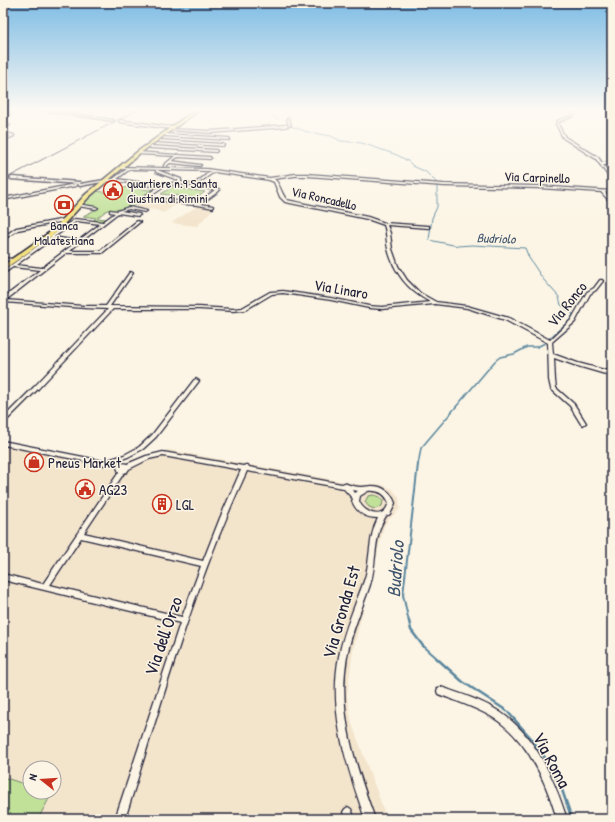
<svg xmlns="http://www.w3.org/2000/svg" width="615" height="822" font-family="'Patrick Hand',sans-serif">
<style>
.built{fill:#f3e4cc;fill-rule:evenodd}
.green{fill:#c1e199;stroke:#72826a}
.lines{fill:none;stroke-linecap:round;stroke-linejoin:round}
.stream-far3{stroke:#5a869e;stroke-width:1}
.stream-far2{stroke:#5a869e;stroke-width:1.5}
.stream-far1{stroke:#5a869e;stroke-width:2}
.stream{stroke:#5a869e;stroke-width:2.5}
.tertiary-tunnel{stroke:#d0cbc3;stroke-width:4;stroke-dasharray:4 2;stroke-linecap:butt}
.minor-casing{stroke:#22223b;stroke-width:2.5}
.tertiary-casing{stroke:#22223b;stroke-width:3}
.primary-casing{stroke:#22223b;stroke-width:3}
.minor{fill:#fcf5e5;fill-rule:evenodd}
.tertiary{fill:#fcf5e5;fill-rule:evenodd}
.primary{fill:#f5e381;fill-rule:evenodd}
.rail{stroke:#22223b;stroke-width:1}
.labels{text-anchor:middle;dominant-baseline:central;stroke-width:3;stroke-linejoin:round;paint-order:stroke}
.far-street-label{font-size:13px;fill:#22223b;stroke:#fcf5e5}
.far-poi-label{font-size:13px;fill:#22223b;stroke:#fcf5e5;text-anchor:start}
.far-water-label{font-size:13px;font-style:italic;fill:#3e546d;stroke:#fcf5e5}
.street-label{font-size:15px;fill:#22223b;stroke:#fcf5e5}
.poi-label{font-size:15px;fill:#22223b;stroke:#fcf5e5;text-anchor:start}
.near-street-label{font-size:18px;fill:#22223b;stroke:#fcf5e5}
.near-water-label{font-size:19px;font-style:italic;fill:#3e546d;stroke:#fcf5e5}
</style>
<rect width="100%" height="100%" fill="#fcf5e5"/>
<filter id="ink" filterUnits="userSpaceOnUse"><feTurbulence type="fractalNoise" baseFrequency=".025" numOctaves="2"/><feDisplacementMap in="SourceGraphic" scale="8" xChannelSelector="R" yChannelSelector="G"/><feConvolveMatrix kernelMatrix="1 2 1 2 8 2 1 2 1" color-interpolation-filters="sRGB"/></filter>
<g filter="url(#ink)">
<!-- built -->
<path class="built" d="M150,198L170,202L168,203L176,205L163,213L156,210L134,208Z
M199,205L214,208L197,226L171,223Z
M3,441L122,463L158,452L169,450L362,485L379,484L392,489L399,497L400,509L389,519L384,526L353,650L347,695L352,724L387,819H3ZM30,768H54V792H30Z"/>
<!-- green -->
<path class="green" d="M157,186L158,187L142,197L149,198C135,206 123,212 107,210L97,218L106,219L102,222L93,221L96,218L83,216L99,208L81,205L96,191L111,193L127,187L150,190Z
M172,187L205,192L196,198L161,194Z
M374,495L380,497L383,501L382,506L375,509L369,507L365,502L368,496Z
M3,777L30,786V792L52,793L38,819H3Z"/>
<g class="lines">
<!-- stream-far3 -->
<path class="stream-far3" d="M270,110L273,116L278,119
M290,126L308,132L331,136L341,141L362,143L397,155L408,161L413,166L426,172L437,183
M437,185V207L432,218L429,240L458,246L472,245L525,248L529,258L543,279L559,297L561,305L573,314L571,319L548,339"/>
<!-- stream-far2 -->
<path class="stream-far2" d="M418,465L421,448L495,361L500,357L514,354L527,347H537L545,343"/>
<!-- stream-far1 -->
<path class="stream-far1" d="M409,622L403,595L418,464"/>
<!-- stream -->
<path class="stream" d="M409,621L411,630L423,646L463,682L507,711L531,738L546,759L561,787L572,819"/>
<!-- tertiary-tunnel -->
<path class="tertiary-tunnel" d="M3,177L12,178"/>
<defs>
<path id="minor" d="M17,110H21L3,116V114Z
M40,110H47L114,120L113,121Z
M576,110H578L573,116L559,122L558,124L565,137L598,157L602,163H612V165H603L612,177V180H611L596,159L563,138L556,124L557,121L571,116Z
M288,118L289,119L291,125L285,127L211,133L169,130L170,129L211,131L285,125H289L287,119Z
M120,120L172,127L173,128L172,129L119,122Z
M3,123L10,125L9,126L3,125Z
M3,132L14,135V136L3,141V139L11,136L3,134Z
M166,134L229,138L230,139L229,140L165,136Z
M159,140L223,144L224,145L223,146L158,142Z
M151,146L216,150L217,151L216,152L150,148Z
M138,152L177,155L178,154L179,155L210,157L211,158L210,159L178,157L172,161L201,165L200,166L170,163L165,167H164V165L175,156L137,154Z
M3,158L7,160L3,163L4,160Z
M120,167L207,169L270,178L295,174H307L444,184L538,186L612,191V193L605,192L612,201V204L601,192L538,188L444,186L307,176H295L274,179C280,183 281,194 287,200L368,217L385,223L429,226V228H428L387,225L390,233L392,249L398,266L407,280L420,293L436,302L467,306L509,318L550,340L571,320L587,292L594,288L600,280H602L603,281L596,290L590,294L575,322L552,342L553,354L578,363L612,372V376L574,365L554,358L555,380L556,388L574,404L586,423L583,425L581,424L570,406L551,389L549,380L548,343L505,320L467,308L435,304L382,309L369,308L331,300L283,293L272,294L245,310L233,311L199,309H113L38,389L5,422L3,423V418L34,387L108,309L84,308L3,302V298L40,270L13,267L3,274V271L75,219L103,222L115,213L110,212V210L117,211L129,207L147,211L145,212L129,209L121,211L139,214L140,215L138,216L118,213L69,251H100L137,221L140,222L102,253H66L6,300L84,306H106L130,272H131L133,273L110,306L199,307L233,309L242,308L270,292L283,291L331,298L369,306L382,307L430,302C409,291 394,273 388,249C386,241 387,233 384,225L367,219L285,202L280,197L274,182L269,180L214,172L196,185L219,189V191L201,204L213,206V208L198,205L182,204L180,203L182,202L197,203L215,190L179,184L164,186L148,197L177,201H178V203L145,198H144V196L159,187L114,181L104,182V180L113,179L127,169H120ZM130,169L207,171H211L193,185L181,182V179L157,170H156V172L178,180V182L160,185L117,179ZM77,221L100,224L78,241L54,237ZM52,239L75,243L42,268L16,265Z
M75,184L77,185L76,186L3,200V198Z
M77,204L96,207L98,208L96,209L78,206H77Z
M65,219H66V221L18,230L3,240V237L16,228Z
M3,258L14,259L16,260L14,261L3,260Z
M196,379L199,381L156,437L143,449L128,457L104,465L3,445V441L104,461L124,455L139,447L152,435L194,380Z
M163,452L243,466L246,465H248L249,467L342,484L344,483C349,485 356,487 362,487C365,487 368,486 372,486C383,486 391,492 395,503C394,506 392,511 390,514C389,515 388,515 387,515C384,518 382,524 380,528C374,547 376,566 370,585C362,609 351,632 347,657C337,713 356,767 375,819H365C347,766 328,712 339,656C344,629 356,604 365,578C371,558 368,537 378,518C365,518 357,513 352,501L353,499L343,488L247,471C195,582 162,702 125,819H115L180,623L3,580V574L43,584L119,472L117,468L119,465L123,463L127,464L146,456ZM163,456L241,470L220,518L203,561L84,533L124,473L127,472L129,469L149,459ZM353,490L358,491L355,493ZM368,491C378,490 385,493 389,503C388,505 387,507 386,509C378,520 362,510 359,501L360,496ZM81,538L201,566L182,617L50,585Z
M441,687C461,694 482,700 500,712C536,736 554,779 567,819H557C546,781 527,738 492,717C475,707 456,701 438,694L437,691L438,688Z
M348,807L351,809L355,819H345L343,812L345,809Z"/>
<path id="tertiary" d="M12,177L79,182H80V184L105,180L107,181L80,186L78,185L79,184L11,179L10,178Z"/>
<path id="primary" d="M195,110H199L139,154L89,197L57,232L3,270V265L53,230L85,195L137,152Z"/>
</defs>
<!-- minor casing -->
<use href="#minor" class="minor-casing"/>
<!-- tertiary casing -->
<use href="#tertiary" class="tertiary-casing"/>
<!-- primary casing -->
<use href="#primary" class="primary-casing"/>
<!-- minor -->
<use href="#minor" class="minor"/>
<!-- tertiary -->
<use href="#tertiary" class="tertiary"/>
<!-- primary -->
<use href="#primary" class="primary"/>
<!-- rail -->
<path class="rail" d="M3,180L137,110"/>
</g>
</g>
<!-- sky -->
<linearGradient id="sky" x2="0" y2="1"><stop stop-color="#7ebce5"/><stop offset="0.49" stop-color="#fefaf3"/><stop offset="1" stop-color="#fefaf3" stop-opacity="0"/></linearGradient>
<rect width="615" height="225" fill="url(#sky)"/>
<!-- icons -->
<defs>
<symbol id="civic-ring" viewBox="-11 -11 22 22"><circle r="9.5" fill="#fcf5e5" stroke="#c8321e" stroke-width="1.5"/><path d="M-.6-6.5H3V-4.5H.6V-3L4-1V1h2V6H-6V1h2V-1L-.6-3ZM-1.2 2.5V6h2.4V2.5Z" fill="#c8321e"/></symbol>
<symbol id="bank-ring" viewBox="-11 -11 22 22"><circle r="9.5" fill="#fcf5e5" stroke="#c8321e" stroke-width="1.5"/><path d="M-6-4H6V4H-6ZM0-2.3a2.3 2.3 0 1 0 0 4.6a2.3 2.3 0 1 0 0-4.6Z" fill="#c8321e"/></symbol>
<symbol id="shop-ring" viewBox="-11 -11 22 22"><circle r="9.5" fill="#fcf5e5" stroke="#c8321e" stroke-width="1.5"/><path d="M-5-2.5h2.3a2.7 3.5 0 0 1 5.4 0H5L5.5 6h-11ZM-1.5-2.5h3a1.5 2.3 0 0 0-3 0Z" fill="#c8321e"/></symbol>
<symbol id="building-ring" viewBox="-11 -11 22 22"><circle r="9.5" fill="#fcf5e5" stroke="#c8321e" stroke-width="1.5"/><path d="M-4-6H4V6H1V3H-1V6H-4ZM-2.5-4.3h1.7v1.8h-1.7ZM.8-4.3h1.7v1.8H.8ZM-2.5-1h1.7V.8h-1.7ZM.8-1h1.7V.8H.8Z" fill="#c8321e"/></symbol>
</defs>
<g fill-rule="evenodd">
<use href="#civic-ring" x="102" y="179" width="22" height="22"/>
<use href="#bank-ring" x="53" y="194" width="22" height="22"/>
<use href="#shop-ring" x="23" y="451" width="22" height="22"/>
<use href="#civic-ring" x="74" y="478" width="22" height="22"/>
<use href="#building-ring" x="151" y="493" width="22" height="22"/>
</g>
<g class="labels">
<!-- far-street labels -->
<g class="far-street-label">
<text transform="translate(537 177) rotate(2)">Via Carpinello</text>
<text transform="translate(324 198) rotate(13)">Via Roncadello</text>
</g>
<!-- far-poi labels -->
<g class="far-poi-label">
<text x="127" y="183">quartiere n.9 Santa<tspan x="127" dy="15">Giustina di Rimini</tspan></text>
<text x="64" y="225" text-anchor="middle">Banca<tspan x="64" dy="15">Malatestiana</tspan></text>
</g>
<!-- far-water labels -->
<g class="far-water-label">
<text transform="translate(496 238) rotate(2)">Budriolo</text>
</g>
<!-- street labels -->
<g class="street-label">
<text transform="translate(341 289) rotate(10)">Via Linaro</text>
<text transform="translate(567 304) rotate(-51)">Via Ronco</text>
</g>
<!-- poi labels -->
<g class="poi-label">
<text x="48" y="462">Pneus Market</text>
<text x="99" y="489">AG23</text>
<text x="176" y="504">LGL</text>
</g>
<!-- near-street labels -->
<g class="near-street-label">
<text transform="translate(341 612) rotate(-74)">Via Gronda Est</text>
<text transform="translate(163 636) rotate(-71)">Via dell'Orzo</text>
<text transform="translate(552 760) rotate(62)">Via Roma</text>
</g>
<!-- near-water labels -->
<g class="near-water-label">
<text transform="translate(395 569) rotate(-86)">Budriolo</text>
</g>
</g>
<!-- margin -->
<rect width="615" height="822" fill="none" stroke="#fcf5e5" stroke-width="16"/>
<rect x="8" y="8" width="599" height="806" fill="none" stroke="#22223b" stroke-width="1.5" filter="url(#ink)"/>
<!-- north arrow -->
<g transform="translate(42 780) rotate(287)"><circle r="19" fill="#fcf5e5" stroke="#a5a1a1"/>
<path d="M0-3L7 15L0 10L-7 15Z" fill="#c8321e"/>
<text y="-6" font-size="11" font-weight="bold" text-anchor="middle" fill="#22223b">N</text>
</g>
</svg>
